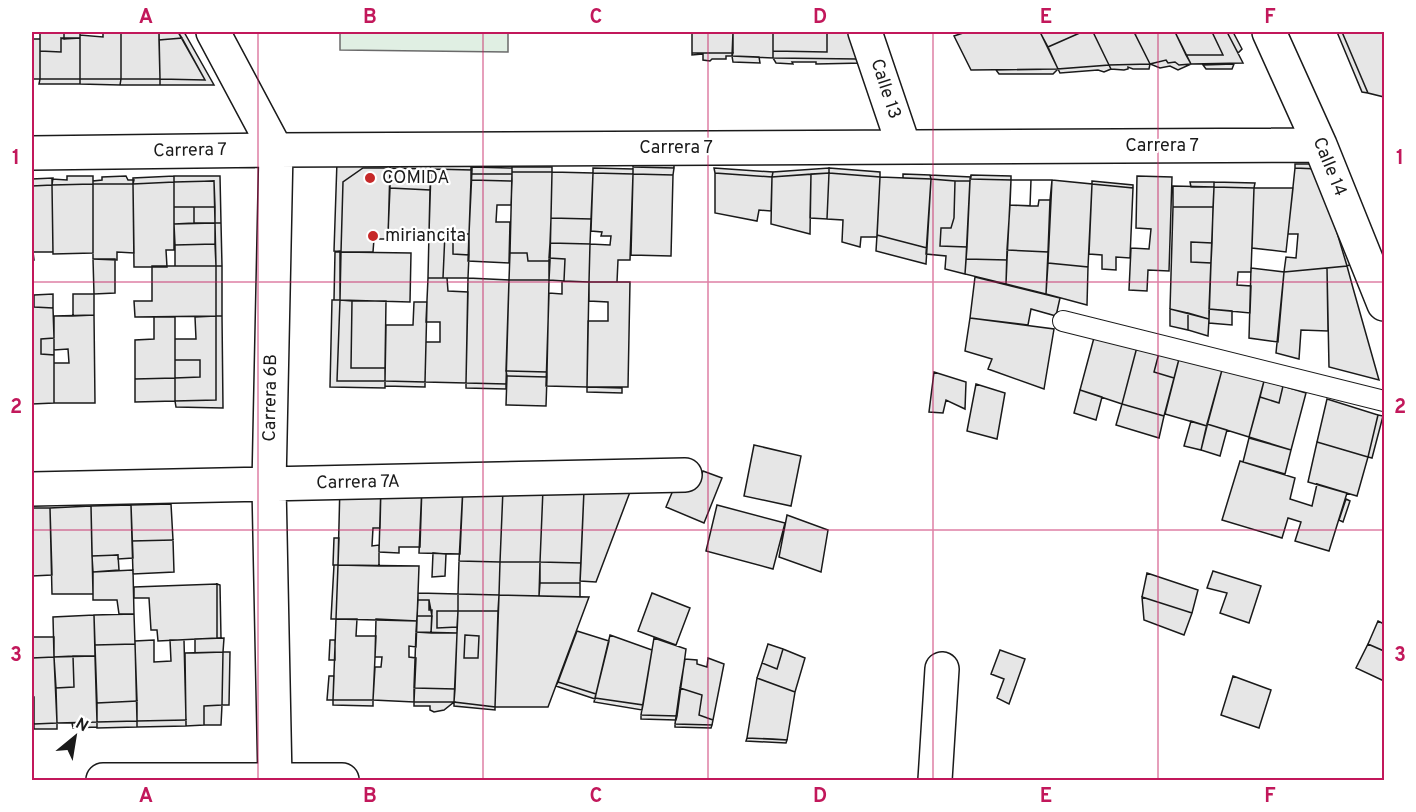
<svg xmlns="http://www.w3.org/2000/svg" width="1416" height="812" font-family="Overpass,sans-serif">
<style>
.green{fill:#e0efe3;stroke:#6a6a6a;stroke-width:1.5}
.building{fill:#e6e6e6;stroke:#1a1a1a;stroke-width:1.5;fill-rule:evenodd}
.lines{fill:none;stroke-linecap:round;stroke-linejoin:round}
.lane-casing{stroke:#1a1a1a;stroke-width:22}
.street-casing{stroke:#1a1a1a;stroke-width:36}
.lane{stroke:#fff;stroke-width:20}
.street{stroke:#fff;stroke-width:33}
.grid{fill:none;stroke:#c2185b;stroke-width:1.5;stroke-opacity:0.55}
.poi-dot{fill:#c62828;stroke:#fff;stroke-width:2}
.labels{text-anchor:middle;dominant-baseline:central;stroke-width:4.5;stroke-linejoin:round;paint-order:stroke}
.street-label{font-size:18px;fill:#1a1a1a;stroke:#fff}
.poi-label{font-size:18px;fill:#1a1a1a;stroke:#fff;text-anchor:start}
.neatline{fill:none;stroke:#c2185b;stroke-width:2}
.grid-label{font-size:20px;text-anchor:middle;font-weight:bold;fill:#c2185b}
</style>
<rect width="100%" height="100%" fill="#fff"/>
<!-- green -->
<path class="green" d="M340,32H508V52L340,50Z"/>
<!-- building -->
<path class="building" d="M40,32H64V39L61,38V52L40,51Z
M64,32H80V38L64,39Z
M103,32H121V79H80V35L103,37Z
M121,32H159L160,79H121Z
M159,32H178L182,38L159,40Z
M178,32H184L214,85H160V79L205,80Z
M692,32H733V53H692Z
M733,32H773V58L732,56Z
M773,32H827V52L773,51Z
M827,32H857L858,59L773,58V51L827,52Z
M966,32H1040L1058,69L971,70L954,36Z
M1040,32H1082L1048,47Z
M1082,32H1093L1109,65L1058,69L1048,47Z
M1093,32H1134L1150,64L1109,65Z
M1139,32H1175L1191,64L1179,65L1175,62L1168,63L1166,60L1150,64L1135,34Z
M1175,32H1212L1223,55H1186Z
M1212,32H1227L1243,63L1191,64L1186,55H1223Z
M1227,32H1233L1242,49L1238,53Z
M1337,32H1342L1368,93L1362,92Z
M1342,32H1384V97L1368,93Z
M61,38H80V79H40V51L61,52Z
M182,38L205,80L160,79L159,40Z
M32,39H40V79H32Z
M692,53H733L732,56H726V59H712L710,61L703,60V54L692,55Z
M732,56L759,57L760,63L733,62Z
M773,58L858,59L863,63L816,64V62H792L793,64L776,63Z
M1166,60L1168,63L1175,62L1179,65L1191,64L1178,70L1170,66L1160,68L1150,64Z
M1150,64L1149,69H1133L1128,67V69L1124,70L1111,69L1109,65Z
M1234,64L1232,69H1206L1203,65Z
M1109,65L1111,69L1104,72L1098,70L1060,73L1058,69Z
M1058,69L1053,74H999L996,70Z
M40,79H80V84H39Z
M80,79H121L120,85L80,84Z
M121,79H160V85H120Z
M337,161H390V168H363L343,182L341,252L334,251Z
M633,164L674,165V168L633,167Z
M1295,164H1322L1352,264L1347,266L1318,169L1295,168Z
M390,165L430,166L431,169L390,168Z
M430,166H472V170L431,169Z
M471,167L512,168V174H471Z
M512,167H552V172H512Z
M633,167L674,168L673,175L633,174Z
M363,168H390L388,239H374L373,252H341L343,182Z
M390,168L431,169L430,190L390,188Z
M593,168L633,169V174L593,173Z
M714,168L773,172L772,177L715,173Z
M829,168L880,172V177L829,173Z
M829,168V173L772,177L773,172Z
M1295,168L1318,169L1347,266L1284,272L1286,257L1296,258L1298,234H1288Z
M431,169L472,170L469,234H453V254L469,255L468,278H443L445,233H429Z
M512,172H552L550,261H528L527,253H510Z
M552,172L593,173L591,219L551,218Z
M593,173L633,174L630,260H618L617,282H589L590,244L610,245L611,236H601L602,232L591,231Z
M715,173L772,177L771,211L759,210L757,221L715,213Z
M829,173L880,177L877,237H861L860,247L842,242L843,220L827,219Z
M829,173L827,219L810,218L811,174Z
M471,174H512V181L471,180Z
M633,174L673,175L671,256L631,255Z
M811,174L810,234L771,224L772,177Z
M903,174L930,175L931,179L903,178Z
M930,175L971,177L970,181H955L931,179Z
M971,175L1011,176V180L970,179Z
M67,176H93V184L52,185V179L67,180Z
M126,176L128,180H134L133,184H93V181L102,180V177Z
M174,176H220L221,223H215L214,181L174,182Z
M174,176V182L133,184V178Z
M1137,176L1172,177L1169,271L1148,270L1147,291L1129,290L1131,248L1149,249L1151,229L1136,228Z
M880,177L931,179L927,248L877,235Z
M53,178L52,185L32,186V179Z
M931,179L955,181L954,218L951,228H941L940,246L967,247L965,274L945,269L946,256L926,254Z
M970,179L1011,180L1007,260L966,259Z
M471,180L512,181L511,205H497L496,222H510L509,263L468,261Z
M1011,180H1031L1030,206L1010,205Z
M1011,180H1052L1050,200H1039L1038,206L1010,205Z
M1031,180H1052L1050,200H1039L1038,206H1030Z
M1052,180L1092,184L1088,267L1048,263Z
M214,181L215,207H174V182Z
M955,181H970L967,247L940,246L941,228H951L954,218Z
M1092,181L1133,185V188L1092,184Z
M174,182V250H166L167,267H134L133,184Z
M1190,182H1214V187H1191Z
M1214,182L1255,183L1254,188L1214,187Z
M93,184H133L134,253L117,252V260L93,259Z
M93,184V253L53,254L52,185Z
M1092,184L1133,188L1130,258L1116,257V270L1102,269V255L1089,254Z
M52,185L53,252H33L34,260H32V186Z
M1173,186L1214,187L1213,207H1173Z
M1214,187L1254,188L1251,272H1238L1237,285L1251,286L1250,313L1209,309Z
M390,188L430,190L429,234L388,233Z
M1254,188H1293L1286,252L1252,248Z
M1039,200H1050L1048,252L1007,250L1010,205L1038,206Z
M174,207H194V223L174,224Z
M194,207H215V223H194Z
M1173,207H1213L1212,243L1191,242V262L1211,263L1209,319L1170,309Z
M551,218L591,219L590,244L550,243Z
M215,223V244L175,245L174,224Z
M215,223H221L222,266H216Z
M429,233H445L443,278H428Z
M453,234H469V255L453,254Z
M877,235L927,248L926,264L876,251Z
M1191,242L1212,243L1211,263L1191,262Z
M550,243L590,244L589,282L564,281L565,259L549,258Z
M215,244L216,266H175V245Z
M1007,250L1048,252L1046,294L1006,284Z
M340,251V300H334L335,252Z
M341,252L411,253L410,302L340,300Z
M510,253H527L528,261H550L549,280H509Z
M549,258L565,259L564,281L549,280Z
M93,259H115V293L94,294Z
M966,259L1007,260L1006,284L965,274Z
M1048,263L1088,267L1087,305L1046,294Z
M152,266H216V316L135,317L134,301H152Z
M216,266H222V316H216Z
M1347,266L1353,288L1379,380L1329,367L1327,268Z
M1251,268L1284,272L1278,342L1249,338Z
M1327,268L1328,331L1301,330L1299,359L1276,353L1284,272Z
M975,277L1060,298L1056,316L1031,309L1028,325L970,318Z
M428,278H447L448,291L468,292L466,383L425,382L426,342H440V322H426Z
M468,278L509,280L506,384L466,383Z
M509,280H549L547,372L506,371Z
M562,281L589,282L587,387L546,386L549,293L562,294Z
M589,282H630L628,387H587L588,321H608V302L589,301Z
M53,294V308L34,307V295Z
M73,294H94V315L73,316Z
M32,295H34V307L53,308L54,338L41,339V354L54,355V403L32,404Z
M332,300H340L337,381H385V388L330,387Z
M340,300L352,301L351,368H385V381H337Z
M352,301H386L385,368H351Z
M414,302H427L425,382L385,381L386,325H413Z
M1170,309L1188,313V330L1170,326Z
M1209,309L1232,311V325L1209,323Z
M1188,313L1209,319L1208,336L1188,330Z
M94,315L95,403H54V363H69L68,349L54,350V316Z
M216,316H222L223,408L176,407L175,401L216,400Z
M216,316V400L175,401V378L200,377V360H175V339H196L195,317Z
M154,317H175V378L135,379V340L154,339Z
M970,318L1054,329L1044,389L988,369L992,359L965,351Z
M1095,334L1137,347L1122,404L1080,390Z
M54,338V355L41,354V339Z
M1137,347L1159,353L1154,372L1174,378L1164,416L1122,404Z
M1159,353L1179,359L1174,378L1154,372Z
M1179,359L1222,370L1207,426L1165,414Z
M175,360H200V377L175,378Z
M1222,370L1264,381L1249,437L1207,424Z
M506,371L547,372V377L507,376Z
M934,372L966,382L965,409L946,400L943,413L929,412Z
M507,376L547,377L546,406L506,405Z
M175,378V401L135,402V379Z
M385,381L425,382V387L385,386Z
M1264,381L1283,386L1279,403L1260,397Z
M466,383L506,384V389L466,388Z
M976,384L1005,393L997,439L967,431Z
M1283,386L1306,393L1291,450L1249,437L1260,397L1279,403Z
M587,387L622,388V393L587,392Z
M1080,390L1102,397L1096,420L1074,413Z
M1327,399L1378,415L1368,457L1317,442Z
M1122,404L1164,416L1159,438L1116,425Z
M1378,415L1383,416L1372,458L1368,457Z
M1191,421L1207,426L1201,450L1184,446Z
M1207,424L1227,430L1220,456L1201,450Z
M1249,438L1291,450L1285,474L1243,462Z
M1317,442L1368,457L1357,496L1308,482Z
M754,445L801,456L791,506L744,496Z
M1240,461L1295,478L1290,499L1312,506L1317,484L1347,493L1329,551L1295,541L1301,522L1288,518L1282,538L1222,520Z
M703,471L722,478L704,523L666,507L679,476L698,484Z
M340,484L381,485L380,528H373L372,546L379,545V566L338,565Z
M381,485H422L420,547H399V553L379,552Z
M422,485L463,486L460,554L419,553Z
M463,486L503,489L500,562L459,561Z
M503,489H543L540,562H500Z
M543,489L584,490L581,563L540,562Z
M584,490L630,492L596,582L580,581Z
M1346,499L1350,501L1343,522L1339,520Z
M171,504L173,540L132,541L131,505Z
M131,505L133,558L118,559V555L92,556L91,506Z
M717,505L785,523L773,569L706,551Z
M91,506L93,594H52L50,508Z
M32,508H50L52,575L32,576Z
M787,515L828,530L821,572L779,557Z
M334,538H339L338,565H333Z
M173,540L174,572L133,574L132,541Z
M433,553L446,554L445,576L432,577Z
M118,555L119,570L93,572L92,556Z
M459,561L500,562L499,595L458,594Z
M500,562H540L539,596L499,595Z
M540,562L581,563L580,583H540Z
M334,565H338L336,619H331Z
M338,565L419,566L417,621L336,619Z
M133,570L134,614H119L117,600H93V572Z
M1213,571L1261,586L1249,623L1220,613L1227,593L1207,588Z
M1147,573L1198,590L1192,613L1142,597Z
M540,583H580V597L539,596Z
M217,584L220,585L221,638H217Z
M217,584V638L158,641L157,630H151L149,598H134V587Z
M418,593L458,594V611H437V628L457,627V633H431L432,610H429V600H418Z
M652,593L690,608L676,645L638,631Z
M458,594L499,595L498,611H458Z
M499,595L589,597L548,707H495Z
M1142,597L1192,613L1184,635L1144,620Z
M418,600H429L432,616H417Z
M437,611H458L457,627L437,628Z
M458,611H498L495,707L454,702ZM465,635L479,636L478,658H464Z
M134,614L135,644L95,645L94,615Z
M94,615L95,656L54,657L53,617Z
M417,616H432L431,633L416,632Z
M336,619H357L356,636H376L373,700H333Z
M376,619L417,621L416,647L409,646V657L416,658L414,702L373,700L375,667H381L382,657H375Z
M1378,621L1384,624V651L1368,644Z
M577,631L609,641L596,694L558,682Z
M416,632L457,633L455,689L414,688Z
M465,635L479,636L478,658H464Z
M610,635L652,650L643,705L595,698Z
M32,637H54V657L32,658Z
M224,638L223,652L195,653V639Z
M654,638L686,649L677,716L641,715Z
M154,640V662L171,661L170,640H184L186,720L137,721L135,641Z
M330,640H335V660H329Z
M135,644L137,701L97,703L95,645Z
M768,644L783,649L777,669L762,663Z
M1368,644L1384,651V681L1356,668Z
M783,649L805,658L795,692L757,678L762,663L777,669Z
M1000,650L1025,659L1009,704L997,698L1004,679L991,674Z
M223,652H230L229,705H222Z
M223,652L222,705L204,706V725L186,726L185,653Z
M73,656H95L97,722L57,723L56,688L74,687Z
M73,656L74,687L56,688L54,657Z
M54,657L57,723L34,724V697H32V658Z
M708,658L724,664L713,720L699,715L702,695L680,688L685,659L697,660V664L707,667Z
M329,676H334L333,700H327Z
M1233,676L1271,690L1259,728L1221,715Z
M757,678L795,692L787,740L747,738Z
M558,682L596,694L595,699L556,686Z
M414,688L455,689L454,702H414Z
M680,688L702,695L699,715L713,720L712,725L675,724Z
M595,698L643,705L642,710L594,702Z
M333,700H373V706L333,705Z
M137,701V721L97,722V703Z
M414,702H454L444,710L434,712L430,710V706H414Z
M454,702L495,707V710L454,706Z
M222,705L221,725H204V706Z
M641,715L677,716L676,720L641,719Z
M186,720V726L137,727V721Z
M137,721V727L97,728V722Z
M97,722V727L73,728L72,723Z
M57,723V729H34V724Z
M675,724L712,725L711,728L675,727Z
M747,738L773,739L787,740L786,743L746,741Z"/>
<g class="lines">
<defs>
<path id="lane" d="M1063,321L1384,401"/>
<path id="street" d="M213,32L276,150L269,485L275,780
M865,32L904,147
M1269,32L1320,145L1384,304
M32,153L276,150L1320,145
M32,489L685,475
M103,780H342
M935,780L942,669"/>
</defs>
<!-- lane casing -->
<use href="#lane" class="lane-casing"/>
<!-- street casing -->
<use href="#street" class="street-casing"/>
<!-- lane -->
<use href="#lane" class="lane"/>
<!-- street -->
<use href="#street" class="street"/>
</g>
<!-- grid -->
<path class="grid" d="M258,32V780M483,32V780M708,32V780M933,32V780M1158,32V780M32,282H1384M32,530H1384"/>
<!-- markers -->
<g class="poi-dot">
<circle cx="370" cy="178" r="6"/>
<circle cx="373" cy="236" r="6"/>
</g>
<g class="labels">
<!-- street labels -->
<g class="street-label">
<text transform="translate(885 89) rotate(72)">Calle 13</text>
<text x="1162" y="146">Carrera 7</text>
<text x="676" y="148">Carrera 7</text>
<text transform="translate(190 151) rotate(-1)">Carrera 7</text>
<text transform="translate(1329 167) rotate(68)">Calle 14</text>
<text transform="translate(271 398) rotate(-89)">Carrera 6B</text>
<text transform="translate(358 483) rotate(-1)">Carrera 7A</text>
</g>
<!-- poi labels -->
<g class="poi-label">
<text x="382" y="178">COMIDA</text>
<text x="385" y="236">miriancita</text>
</g>
</g>
<!-- border -->
<rect width="1416" height="812" fill="none" stroke="#ffffff" stroke-width="66"/>
<!-- north arrow -->
<g transform="translate(75 737) rotate(30)" stroke="#ffffff" stroke-width="4.5" paint-order="stroke">
<path d="M0-4.5L10 22L0 15L-10 22Z" fill="#1a1a1a"/>
<text y="-9" font-size="16" font-weight="bold" text-anchor="middle" fill="#1a1a1a">N</text>
</g>
<rect x="33" y="33" width="1350" height="746" class="neatline"/>
<g class="grid-label">
<text x="146" y="23">A</text>
<text x="370" y="23">B</text>
<text x="596" y="23">C</text>
<text x="820" y="23">D</text>
<text x="1046" y="23">E</text>
<text x="1270" y="23">F</text>
<text x="16" y="164">1</text>
<text x="1400" y="164">1</text>
<text x="16" y="413">2</text>
<text x="1400" y="413">2</text>
<text x="16" y="661">3</text>
<text x="1400" y="661">3</text>
<text x="146" y="802">A</text>
<text x="370" y="802">B</text>
<text x="596" y="802">C</text>
<text x="820" y="802">D</text>
<text x="1046" y="802">E</text>
<text x="1270" y="802">F</text>
</g>
</svg>
